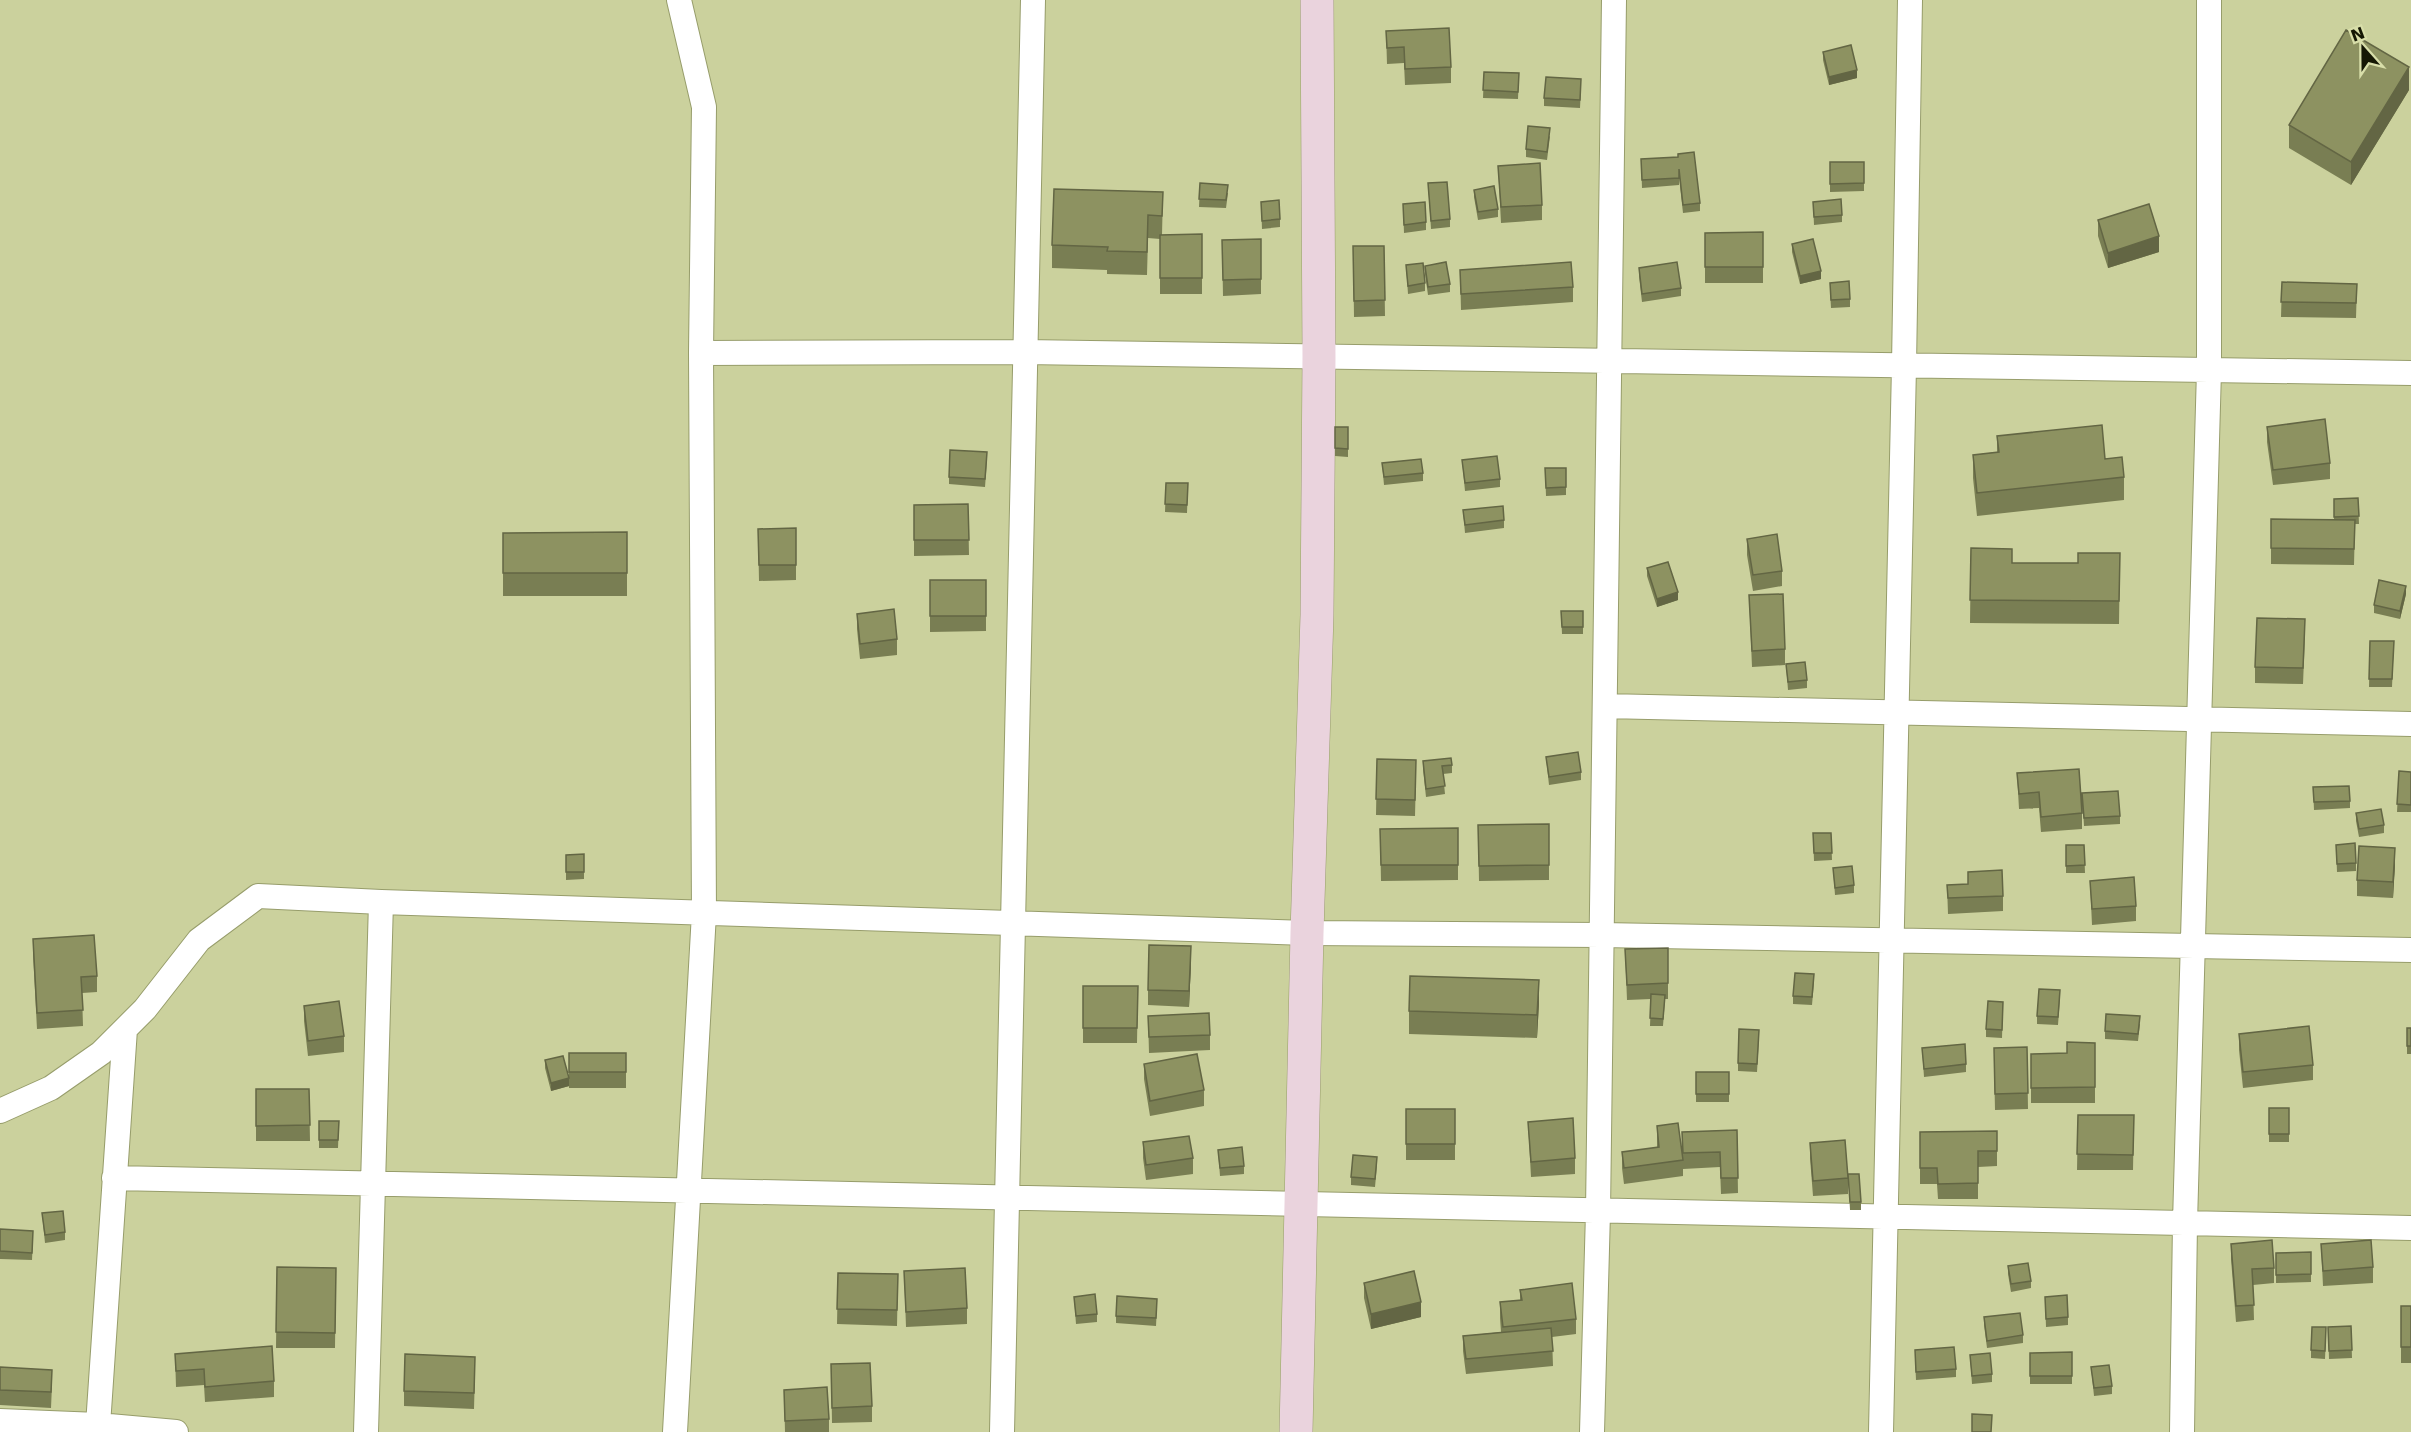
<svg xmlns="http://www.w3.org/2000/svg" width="2411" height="1432" font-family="'DejaVu Sans',sans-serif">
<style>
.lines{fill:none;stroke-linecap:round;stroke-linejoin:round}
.minor-casing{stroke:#979d6b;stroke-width:26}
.secondary-casing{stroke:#979d6b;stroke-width:34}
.minor{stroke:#fff;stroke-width:24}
.secondary{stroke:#ead3dd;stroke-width:33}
.wall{fill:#797e53}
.shaded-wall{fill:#636644}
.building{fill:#8d9261;stroke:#636644;stroke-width:1.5}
</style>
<rect width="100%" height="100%" fill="#cbd19d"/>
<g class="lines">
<defs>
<path id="minor" d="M701,353L1025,352L2411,373
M1605,706L2411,724
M0,1111L51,1088L101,1053L145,1009L199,940L258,896L381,902L1307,933L1602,935L2411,950
M114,1178L2411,1228
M0,1421L98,1425L176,1432
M98,1425L125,1029
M366,1432L381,902
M675,1432L704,913L701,353L704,107L679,0
M1002,1432L1033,0
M1592,1432L1598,1212L1614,0
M1881,1432L1904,366L1910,0
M2182,1432L2185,1223L2209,370V0"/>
<path id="secondary" d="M1296,1432L1307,933L1317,615L1319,357L1317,0"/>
</defs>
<!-- minor casing -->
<use href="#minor" class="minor-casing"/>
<!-- secondary casing -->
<use href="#secondary" class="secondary-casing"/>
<!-- minor -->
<use href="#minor" class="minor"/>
<!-- secondary -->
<use href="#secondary" class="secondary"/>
</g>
<!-- wall -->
<path class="wall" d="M1386,31L1451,67V83L1405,85L1404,63L1387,64Z
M1823,52L1857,78L1829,85L1823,60Z
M1484,72L1519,73L1518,99L1483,98Z
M1581,87L1580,108L1544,106V98Z
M2409,90L2351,185L2289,148V125Z
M1550,136L1547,160L1526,157V149Z
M1678,157L1700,203V211L1683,213L1679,177V185L1642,188L1641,159Z
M1830,162H1864V191L1830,192Z
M1498,166L1542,205V220L1501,223Z
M1200,183L1228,193L1226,208L1199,207Z
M1428,183L1450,219V227L1431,229Z
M1474,190L1498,209V217L1478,220L1474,197Z
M1163,192L1162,235L1202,234V294H1160V239L1148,238L1147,275L1107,274V270L1052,268V245Z
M1261,202L1280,219V227L1262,229Z
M1813,202L1842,215V222L1814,225Z
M1403,204L1426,222V230L1404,233Z
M2098,220L2159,252L2108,268L2098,236Z
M1763,232V283H1705V233Z
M1261,239V294L1223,296L1222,240Z
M1792,244L1821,279L1800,284L1792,252Z
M1353,246H1384L1385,316L1354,317Z
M1406,265L1425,283V291L1408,294Z
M1425,266L1450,284V292L1428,295L1425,274Z
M1639,268L1681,288V296L1642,302L1639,276Z
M1460,270L1573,287V302L1461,310Z
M2282,282L2357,284L2356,318L2281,317Z
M1830,291L1850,299V307L1831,308Z
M1335,427H1348V457L1335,456Z
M2267,427L2330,463V479L2273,485L2267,442Z
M1997,436L2124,477V500L1977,516L1973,478V455L1997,452Z
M987,460L985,487L949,484V477Z
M1462,460L1500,479V487L1465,491Z
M1382,463L1423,473V481L1384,485Z
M1545,468H1566V495L1546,496Z
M1166,483H1188L1187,513L1165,512Z
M2358,498L2359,524H2355L2354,565L2271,564V519L2334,520V499Z
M968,504L969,555L914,556V505Z
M1463,510L1504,520V528L1465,533Z
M796,528V580L759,581L758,529Z
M627,532V596H503V533Z
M1747,539L1782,571V586L1753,591L1747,555Z
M1971,548L2012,563H2078L2120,553L2119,624L1970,623Z
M1647,568L1678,600L1657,607L1647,576Z
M930,580H986V631L930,632Z
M2406,594L2400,619L2374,613V605Z
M1749,595L1785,649V665L1752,667Z
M1561,611H1583V634H1562Z
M857,614L897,639V655L860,659L857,629Z
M2305,635L2303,684L2255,683V667Z
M2370,641H2394L2392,687H2369Z
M1786,664L1807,680V688L1788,690Z
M1546,757L1581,772V780L1549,785Z
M1377,759L1416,775L1415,816L1376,815Z
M1423,761L1452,765V773L1443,774L1445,794L1426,797L1423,769Z
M2399,771L2411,772V812H2397Z
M2017,773L2082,813V829L2041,832L2039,808L2019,809Z
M2313,787L2350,801V808L2314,810Z
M2082,793L2120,816V824L2084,826Z
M2356,813L2384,825V833L2359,837L2356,821Z
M1549,824V880L1479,881L1478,825Z
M1458,828V880L1381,881L1380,829Z
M1813,833H1831L1832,860L1814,861Z
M2066,845H2084L2085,873H2066Z
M2336,845L2356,863V871L2337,872Z
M566,855L584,872V879L566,880Z
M2395,864L2393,898L2357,896V880Z
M1833,868L1854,885V893L1835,895Z
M1968,872L2003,896V911L1948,914L1947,885L1968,884Z
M2090,881L2136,906V921L2092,925Z
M33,939L97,976V992L82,993L83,1026L37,1029L33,954Z
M1668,948V999H1665L1663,1026H1650L1651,999L1627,1000L1625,949Z
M1191,962L1189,1007L1148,1005V990Z
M1814,982L1812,1005L1793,1004V996Z
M1083,986H1138L1137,1043H1083Z
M2060,998L2058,1025L2037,1024V1016Z
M2003,1002L2002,1038L1986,1037V1029Z
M1539,1003L1537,1038L1409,1034V1011Z
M304,1006L344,1036V1052L308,1056L304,1021Z
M1148,1016L1210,1035V1050L1149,1053Z
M2140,1024L2138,1041L2105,1039V1031Z
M2407,1028H2411V1054H2407Z
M2239,1034L2313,1065V1080L2243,1088L2239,1050Z
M1759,1038L1757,1072L1738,1071V1063Z
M2095,1043V1103H2031V1054L2067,1053Z
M2027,1047L2028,1109L1995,1110L1994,1063Z
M1922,1048L1966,1064V1072L1924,1077Z
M569,1053H626V1088H569Z
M545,1060L569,1086L551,1091L545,1068Z
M1144,1064L1204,1090V1106L1150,1116L1144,1079Z
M1696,1072H1729V1102H1696Z
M256,1089H309L310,1141H256Z
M2269,1108H2289V1142H2269Z
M1406,1109H1455V1160H1406Z
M2078,1115H2134L2133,1170H2077Z
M319,1121H339L338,1148H319Z
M1528,1122L1575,1158V1174L1531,1177Z
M1657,1126L1683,1160V1176L1624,1184L1622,1168V1152L1657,1148Z
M1737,1130L1738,1193L1721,1194L1720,1167L1683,1169L1682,1132Z
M1997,1131V1166L1978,1167V1199H1938L1937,1184H1920V1132Z
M1143,1142L1193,1158V1174L1146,1180L1143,1158Z
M1810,1143L1848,1178V1194L1813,1196L1810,1158Z
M1218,1150L1244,1166V1174L1220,1176Z
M1377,1165L1375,1187L1351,1185V1177Z
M1848,1174L1861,1202V1210H1850Z
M42,1213L65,1232V1240L45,1243Z
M0,1229L33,1238L32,1260L0,1259Z
M2231,1244L2274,1268V1283L2253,1285L2254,1320L2236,1322L2231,1259Z
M2321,1244L2373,1267V1283L2323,1286Z
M2311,1252V1282L2276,1283V1253Z
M2008,1266L2031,1281V1288L2011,1292L2008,1274Z
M277,1267L336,1268L335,1348H276Z
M904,1271L967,1308V1324L906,1327Z
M838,1273L898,1274L897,1326L837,1324Z
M1364,1283L1421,1317L1371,1329L1364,1298Z
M1520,1290L1576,1319V1334L1552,1337L1553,1366L1466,1374L1463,1351V1336L1501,1332L1500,1318V1302L1520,1300Z
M1074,1297L1097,1314V1322L1076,1324Z
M2045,1297L2068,1317V1325L2046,1327Z
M1157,1306L1156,1326L1116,1323V1316Z
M2401,1306H2411V1363H2401Z
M1984,1317L2023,1335V1343L1987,1348L1984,1325Z
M2351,1326L2352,1358L2329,1359L2328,1327Z
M2326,1335L2325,1359L2311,1358V1350Z
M2072,1352V1384H2030V1353Z
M175,1354L274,1381V1397L205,1402L204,1385L176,1387Z
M1970,1355L1992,1374V1382L1972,1384Z
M1915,1358L1956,1369V1377L1916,1380Z
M831,1364L872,1406V1422L832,1423Z
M0,1367L52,1385L51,1408L0,1405Z
M2091,1367L2112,1386V1394L2094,1396Z
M475,1372L474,1409L404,1406V1391Z
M784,1390L829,1419V1432H785Z"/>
<!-- shaded-wall -->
<path class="shaded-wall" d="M2409,67V90L2351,185V162Z
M1857,70V78L1829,85V77Z
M2159,236V252L2108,268V253Z
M1821,271V279L1800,284V276Z
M2406,586V594L2400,619V611Z
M1678,592V600L1657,607V599Z
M2395,848V864L2393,898V882Z
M1191,946V962L1189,1007V991Z
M1539,980V1003L1537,1038V1015Z
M569,1078V1086L551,1091V1083Z
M1421,1302V1317L1371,1329V1314Z"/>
<!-- building -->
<path class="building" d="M1449,28L1451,67L1405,69L1404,47L1387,48L1386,31Z
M2346,30L2409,67L2351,162L2289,125Z
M1851,45L1857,70L1829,77L1823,52Z
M1484,72L1519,73L1518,92L1483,90Z
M1546,77L1581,79L1580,100L1544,98Z
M1528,126L1550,128L1547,152L1526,149Z
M1694,152L1700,203L1683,205L1679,169V178L1642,180L1641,159L1678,157V154Z
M1830,162H1864V183L1830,184Z
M1540,163L1542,205L1501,207L1498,166Z
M1447,182L1450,219L1431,221L1428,183Z
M1200,183L1228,185L1226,200L1199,199Z
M1494,186L1498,209L1478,212L1474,190Z
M1054,189L1163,192L1162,216L1148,215L1147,252L1107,251L1108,247L1052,245Z
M1841,199L1842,215L1814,217L1813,202Z
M1279,200L1280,219L1262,221L1261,202Z
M1425,202L1426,222L1404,225L1403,204Z
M2149,204L2159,236L2108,253L2098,220Z
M1763,232V267H1705V233Z
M1202,234V278H1160V235Z
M1261,239V279L1223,280L1222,240Z
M1813,239L1821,271L1800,276L1792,244Z
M1353,246H1384L1385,300L1354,301Z
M1446,262L1450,284L1428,287L1425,266Z
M1571,262L1573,287L1461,294L1460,270Z
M1677,262L1681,288L1642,294L1639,268Z
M1423,263L1425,283L1408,286L1406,265Z
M1849,281L1850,299L1831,300L1830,283Z
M2282,282L2357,284L2356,303L2281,302Z
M2325,419L2330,463L2273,470L2267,427Z
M2102,425L2105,459L2122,457L2124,477L1977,493L1973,455L1999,452L1997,436Z
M1335,427H1348V449L1335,448Z
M950,450L987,452L985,479L949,477Z
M1497,456L1500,479L1465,483L1462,460Z
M1421,459L1423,473L1384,477L1382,463Z
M1545,468H1566V487L1546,488Z
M1166,483H1188L1187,505L1165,504Z
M2358,498L2359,516L2334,517V499Z
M968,504L969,540H914V505Z
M1503,506L1504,520L1465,525L1463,510Z
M2271,519L2355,520L2354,549L2271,548Z
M796,528V565H759L758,529Z
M627,532V573H503V533Z
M1777,534L1782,571L1753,575L1747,539Z
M1971,548L2012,549V563H2078V553H2120L2119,601L1970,600Z
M1668,562L1678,592L1657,599L1647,568Z
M930,580H986V616H930Z
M2379,580L2406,586L2400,611L2374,605Z
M1783,594L1785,649L1752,651L1749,595Z
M894,609L897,639L860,644L857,614Z
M1561,611H1583V627H1562Z
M2257,618L2305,619L2303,668L2255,667Z
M2370,641H2394L2392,679H2369Z
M1805,662L1807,680L1788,682L1786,664Z
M1578,752L1581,772L1549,777L1546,757Z
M1451,758L1452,765L1442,766L1445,786L1426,789L1423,761Z
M1377,759L1416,760L1415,800L1376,799Z
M2079,769L2082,813L2041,817L2039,792L2019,794L2017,773Z
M2399,771L2411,772V805L2397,804Z
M2349,786L2350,801L2314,802L2313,787Z
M2118,791L2120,816L2084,818L2082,793Z
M2381,809L2384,825L2359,829L2356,813Z
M1549,824V865L1479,866L1478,825Z
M1458,828V865H1381L1380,829Z
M1813,833H1831L1832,853H1814Z
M2355,843L2356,863L2337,864L2336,845Z
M2066,845H2084L2085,865L2066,866Z
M2359,846L2395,848L2393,882L2357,880Z
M584,854V872H566V855Z
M1852,866L1854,885L1835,888L1833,868Z
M2002,870L2003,896L1948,898L1947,885L1968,884V872Z
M2134,877L2136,906L2092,909L2090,881Z
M94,935L97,976L81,977L83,1010L37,1013L33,939Z
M1149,945L1191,946L1189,991L1148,990Z
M1668,948V983L1627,985L1625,949Z
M1795,973L1814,974L1812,997L1793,996Z
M1410,976L1539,980L1537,1015L1409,1011Z
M1083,986H1138L1137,1028H1083Z
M2039,989L2060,990L2058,1017L2037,1016Z
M1651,994L1665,995L1663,1019L1650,1018Z
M339,1001L344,1036L308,1041L304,1006Z
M1988,1001L2003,1002L2002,1030L1986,1029Z
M1209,1013L1210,1035L1149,1037L1148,1016Z
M2106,1014L2140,1016L2138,1034L2105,1031Z
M2309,1026L2313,1065L2243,1072L2239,1034Z
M2407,1028H2411V1046H2407Z
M1739,1029L1759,1030L1757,1064L1738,1063Z
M2067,1042L2095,1043V1087L2031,1088V1054L2067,1053Z
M1965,1044L1966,1064L1924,1069L1922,1048Z
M2027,1047L2028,1093L1995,1094L1994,1048Z
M569,1053H626V1072H569Z
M1197,1054L1204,1090L1150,1101L1144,1064Z
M563,1056L569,1078L551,1083L545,1060Z
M1696,1072H1729V1094H1696Z
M256,1089H309L310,1125L256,1126Z
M2269,1108H2289V1134H2269Z
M1406,1109H1455V1144H1406Z
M2078,1115H2134L2133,1155L2077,1154Z
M1573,1118L1575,1158L1531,1162L1528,1122Z
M319,1121H339L338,1140H319Z
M1678,1123L1683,1160L1624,1168L1622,1152L1659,1147L1657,1126Z
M1737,1130L1738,1178H1721L1720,1152L1683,1153L1682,1132Z
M1997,1131V1151H1978V1183L1938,1184L1937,1168H1920V1132Z
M1189,1136L1193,1158L1146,1165L1143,1142Z
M1845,1140L1848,1178L1813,1181L1810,1143Z
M1242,1147L1244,1166L1220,1168L1218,1150Z
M1353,1155L1377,1157L1375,1179L1351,1177Z
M1848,1174H1859L1861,1202H1850Z
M63,1211L65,1232L45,1235L42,1213Z
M0,1229L33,1231L32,1253L0,1251Z
M2272,1240L2274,1268L2252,1269L2254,1305L2236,1306L2231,1244Z
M2371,1240L2373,1267L2323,1271L2321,1244Z
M2311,1252V1274L2276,1275V1253Z
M2028,1263L2031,1281L2011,1284L2008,1266Z
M277,1267L336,1268L335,1333L276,1332Z
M965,1268L967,1308L906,1312L904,1271Z
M1414,1271L1421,1302L1371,1314L1364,1283Z
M838,1273L898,1274L897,1310L837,1309Z
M1572,1283L1576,1319L1503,1327L1500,1302L1522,1300L1520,1290Z
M1095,1294L1097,1314L1076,1316L1074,1297Z
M2067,1295L2068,1317L2046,1319L2045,1297Z
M1117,1296L1157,1299L1156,1318L1116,1316Z
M2401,1306H2411V1347H2401Z
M2020,1313L2023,1335L1987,1341L1984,1317Z
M2351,1326L2352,1350L2329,1351L2328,1327Z
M2312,1327H2326L2325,1351L2311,1350Z
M1551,1328L1553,1351L1466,1359L1463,1336Z
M272,1346L274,1381L205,1387L204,1369L176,1371L175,1354Z
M1954,1347L1956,1369L1916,1372L1915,1350Z
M2072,1352V1376H2030V1353Z
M1990,1353L1992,1374L1972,1376L1970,1355Z
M405,1354L475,1357L474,1393L404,1391Z
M870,1363L872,1406L832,1408L831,1364Z
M2109,1365L2112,1386L2094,1388L2091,1367Z
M0,1367L52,1370L51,1392L0,1390Z
M827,1387L829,1419L785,1421L784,1390Z
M1972,1414L1992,1415L1991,1432H1972Z"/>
<!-- north arrow -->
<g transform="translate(2363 48) rotate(339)" stroke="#d8dea9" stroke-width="4.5" paint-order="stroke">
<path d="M0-4.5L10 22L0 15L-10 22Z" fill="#151704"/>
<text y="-9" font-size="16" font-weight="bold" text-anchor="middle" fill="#151704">N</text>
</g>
</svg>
